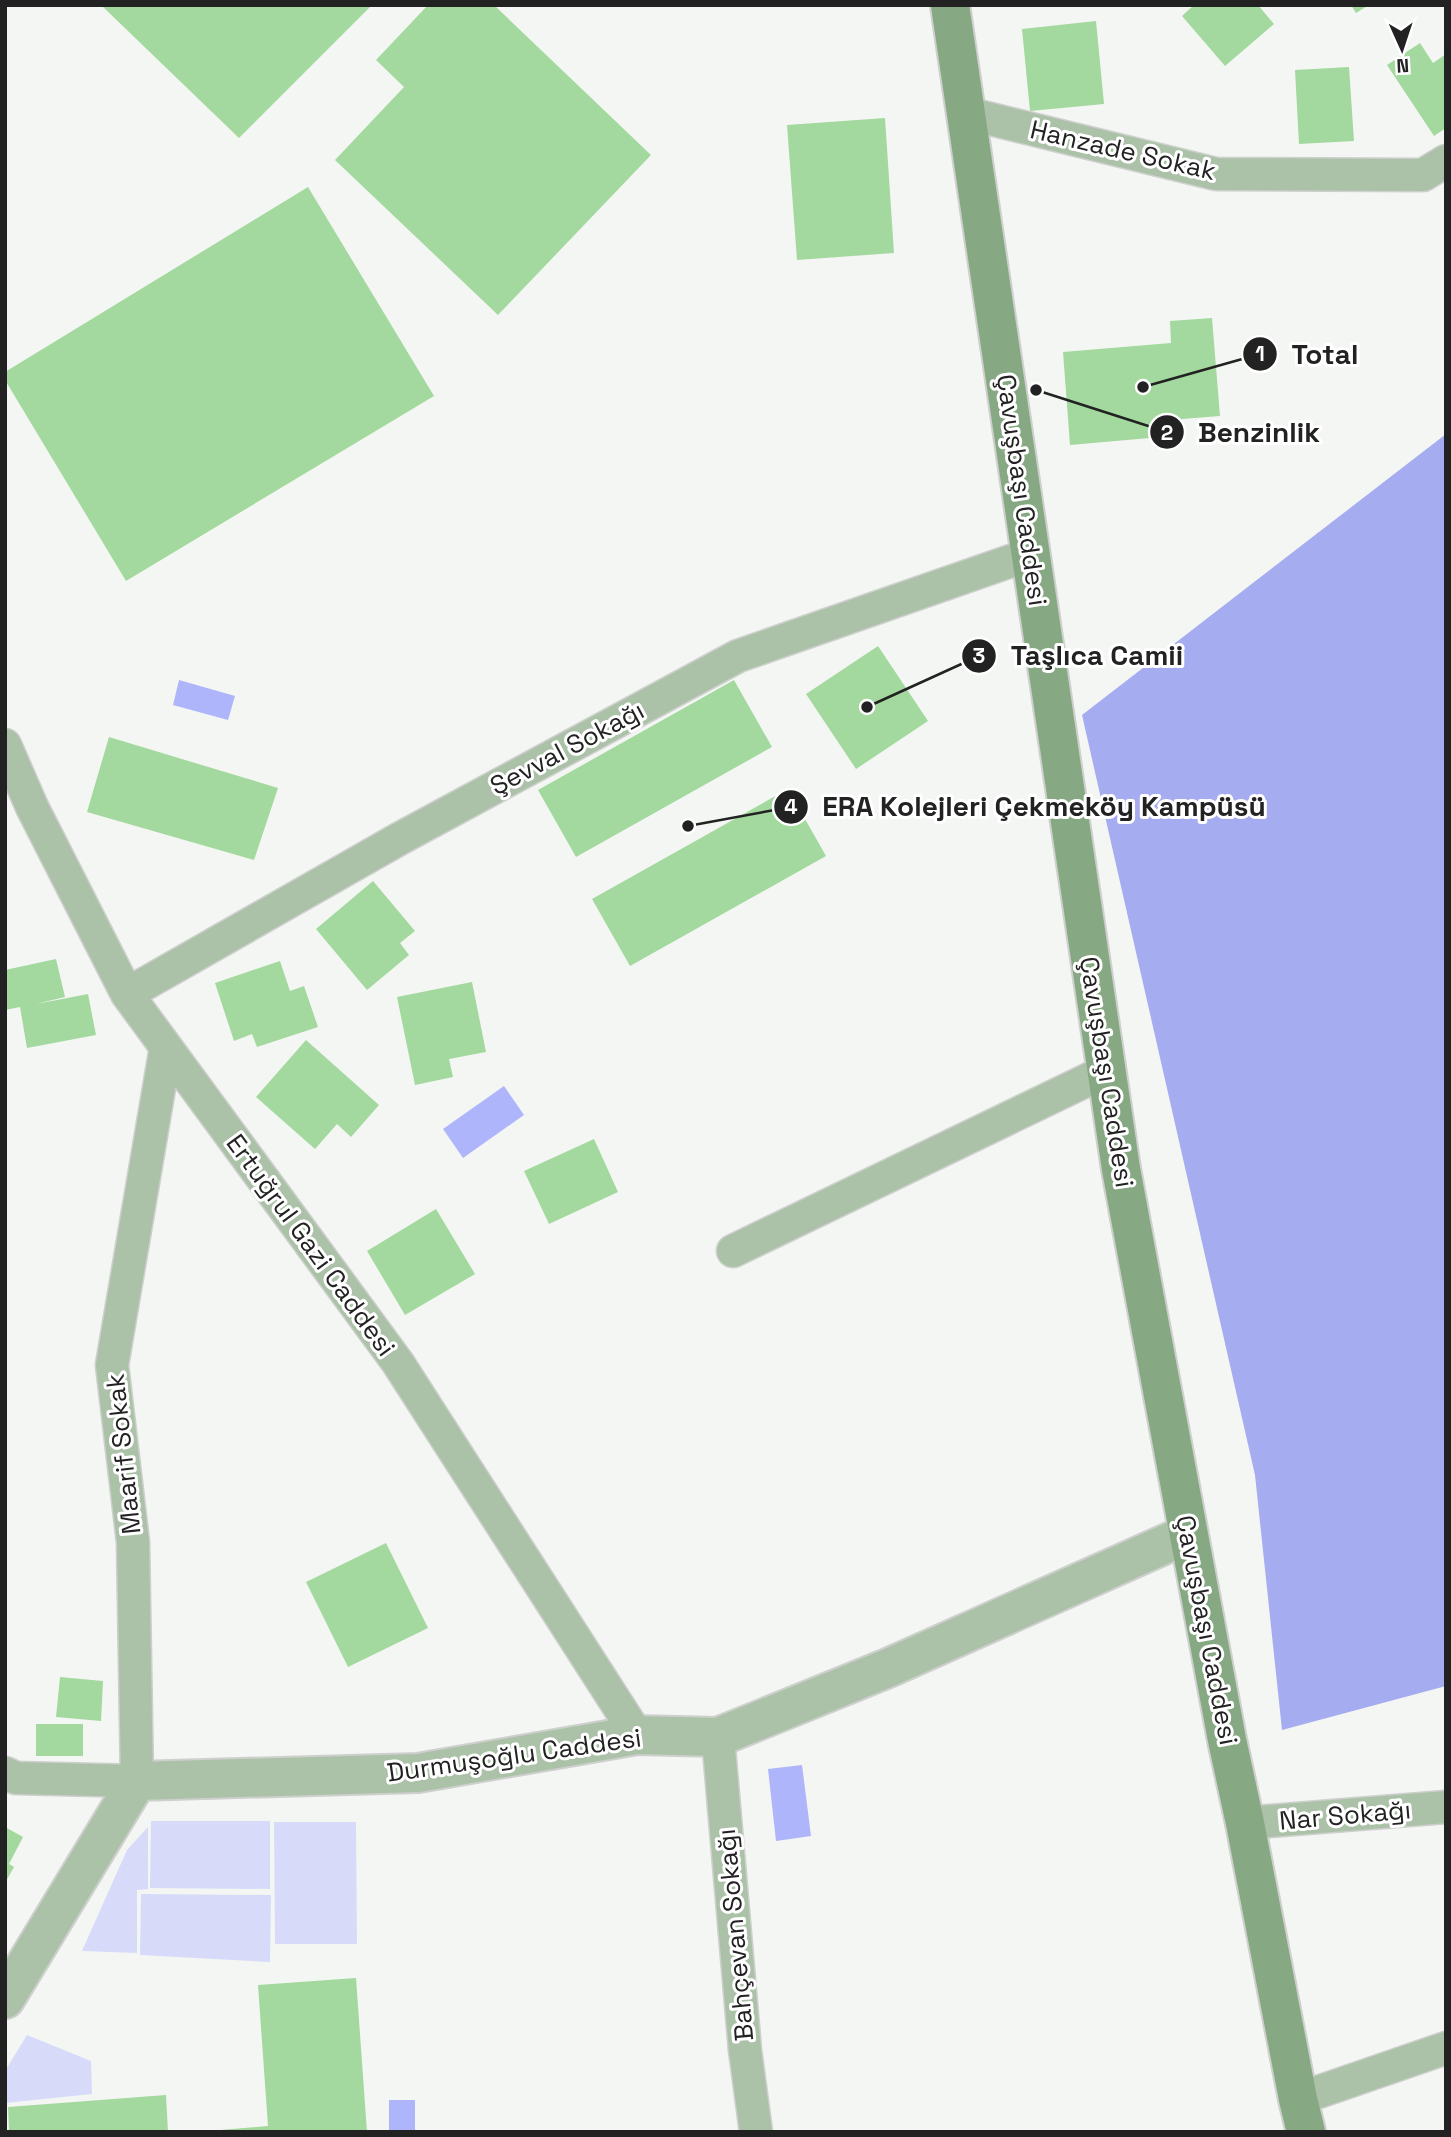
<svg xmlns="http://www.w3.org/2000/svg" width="1451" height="2137" font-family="'Space Grotesk',sans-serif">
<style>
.green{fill:#d7dbf9}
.forest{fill:#a5acf0}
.water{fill:#aeb5fa}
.building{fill:#a3d99e}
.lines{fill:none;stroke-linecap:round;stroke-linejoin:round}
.minor-casing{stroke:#ced0cd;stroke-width:35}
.tertiary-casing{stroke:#ced0cd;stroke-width:42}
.secondary-casing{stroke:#ced0cd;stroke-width:42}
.minor{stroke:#abc2a8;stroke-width:32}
.tertiary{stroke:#abc2a8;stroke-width:38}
.secondary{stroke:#86a882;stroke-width:38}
.labels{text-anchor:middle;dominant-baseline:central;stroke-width:6;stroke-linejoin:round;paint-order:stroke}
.street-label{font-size:26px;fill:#212221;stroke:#fff}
.leader{fill:none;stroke:#212221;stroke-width:2.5}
.callout-dot{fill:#212221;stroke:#fff;stroke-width:2.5}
.mark-label{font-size:21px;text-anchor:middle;font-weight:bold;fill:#fff}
.callout-label{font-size:28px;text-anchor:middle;font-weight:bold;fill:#212221;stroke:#fff;stroke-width:6;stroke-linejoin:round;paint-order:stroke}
</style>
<rect width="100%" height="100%" fill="#f4f6f3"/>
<!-- green -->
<path class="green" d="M151,1821H270V1889L150,1888Z
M274,1822H356L357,1944H275Z
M148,1827V1889L137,1890V1953L82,1951L127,1850Z
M141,1894L271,1895L270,1962L140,1955Z
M27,2035L91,2061L92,2094L5,2103V2071Z"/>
<!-- forest -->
<path class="forest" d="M1446,434V1686L1282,1730L1255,1475L1082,715Z"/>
<!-- water -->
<path class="water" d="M179,680L235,696L228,720L173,705Z
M504,1086L524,1115L463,1158L443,1129Z
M802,1765L811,1836L776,1841L768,1769Z
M389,2100H415V2132H389Z"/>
<!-- building -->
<path class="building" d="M101,5H372L239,138Z
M428,5H494L651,155L498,315L335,160L404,87L376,60Z
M1194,5H1258L1274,24L1225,66L1182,16Z
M1351,5H1369L1356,13Z
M1096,21L1104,104L1030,111L1022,29Z
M1420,43L1433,63L1446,54V128L1434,136L1387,65Z
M1349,67L1354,141L1299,144L1295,70Z
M885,118L894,253L797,260L787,125Z
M308,187L434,396L126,581L5,380V372Z
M1212,318L1220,416L1182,419L1184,435L1070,445L1063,352L1171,343L1170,321Z
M878,646L928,721L856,769L806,694Z
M734,680L772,747L576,857L538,790Z
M109,737L278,788L254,860L87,812Z
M788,789L826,856L630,966L592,899Z
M373,881L415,931L400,943L409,955L367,990L316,929Z
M56,959L65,997L36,1004L88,994L96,1035L27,1048L20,1007L5,1010V970Z
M280,961L290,991L304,986L318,1027L257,1047L252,1034L234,1041L215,983Z
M472,982L486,1052L449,1059L453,1077L415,1085L397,997Z
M306,1040L379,1105L351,1137L337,1124L315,1149L256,1097Z
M594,1139L618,1192L549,1224L524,1171Z
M436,1209L475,1274L405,1315L367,1251Z
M386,1543L428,1628L348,1667L306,1582Z
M60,1677L103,1681L101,1721L56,1717Z
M36,1724H83V1756H36Z
M5,1827L23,1837L9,1864L14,1867L5,1883Z
M356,1978L367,2132H220V2130L268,2126L258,1985Z
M166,2095L168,2132H9L8,2107Z"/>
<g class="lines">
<defs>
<path id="minor" d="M966,113L1216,174L1423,175L1446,161
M5,745L32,807L127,994L398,1363L637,1735
M127,994L399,839L738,656L1031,554
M733,1251L1106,1071
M718,1737L745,2050L756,2132
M5,1773L16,1778L137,1781L133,1542L112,1365L166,1047
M1245,1823L1446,1807
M1298,2099L1446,2048"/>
<path id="tertiary" d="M5,1999L137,1781L418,1773L637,1735L718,1737L888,1668L1188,1534"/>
<path id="secondary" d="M950,5L1121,1169L1227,1740L1245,1823L1298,2099L1306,2132"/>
</defs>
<!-- minor casing -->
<use href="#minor" class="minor-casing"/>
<!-- tertiary casing -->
<use href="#tertiary" class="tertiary-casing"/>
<!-- secondary casing -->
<use href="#secondary" class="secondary-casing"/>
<!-- minor -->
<use href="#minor" class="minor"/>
<!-- tertiary -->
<use href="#tertiary" class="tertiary"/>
<!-- secondary -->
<use href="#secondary" class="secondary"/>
</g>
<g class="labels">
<!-- street labels -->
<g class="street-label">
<text transform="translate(1123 150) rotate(13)">Hanzade Sokak</text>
<text transform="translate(1022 490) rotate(82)">Çavuşbaşı Caddesi</text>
<text transform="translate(567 748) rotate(-28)">Şevval Sokağı</text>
<text transform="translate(1107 1072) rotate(81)">Çavuşbaşı Caddesi</text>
<text transform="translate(311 1245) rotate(54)">Ertuğrul Gazi Caddesi</text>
<text transform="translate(123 1454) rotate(-96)">Maarif Sokak</text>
<text transform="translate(1207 1630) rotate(79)">Çavuşbaşı Caddesi</text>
<text transform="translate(514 1755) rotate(-8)">Durmuşoğlu Caddesi</text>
<text transform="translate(1345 1815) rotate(-5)">Nar Sokağı</text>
<text transform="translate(735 1935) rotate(-95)">Bahçevan Sokağı</text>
</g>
</g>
<!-- callouts -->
<path class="leader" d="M1143 387L1260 354M1036 390L1167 432M867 707L979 656M688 826L791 807"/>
<g class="callout-dot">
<circle cx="1143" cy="387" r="7"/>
<circle cx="1036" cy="390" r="7"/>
<circle cx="867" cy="707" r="7"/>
<circle cx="688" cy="826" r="7"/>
<circle cx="1260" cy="354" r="18"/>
<circle cx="1167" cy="432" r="18"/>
<circle cx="979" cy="656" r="18"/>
<circle cx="791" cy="807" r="18"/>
</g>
<g class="mark-label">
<text x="1260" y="361">1</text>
<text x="1167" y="440">2</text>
<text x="979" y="663">3</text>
<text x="791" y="814">4</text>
</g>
<g class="callout-label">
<text x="1325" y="364">Total</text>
<text x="1259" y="442">Benzinlik</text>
<text x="1097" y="665">Taşlıca Camii</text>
<text x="1044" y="816">ERA Kolejleri Çekmeköy Kampüsü</text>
</g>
<!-- border -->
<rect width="1451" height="2137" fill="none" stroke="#212221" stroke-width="14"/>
<!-- north arrow -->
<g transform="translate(1402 49) rotate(177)" stroke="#ffffff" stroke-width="5" paint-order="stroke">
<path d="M0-5L12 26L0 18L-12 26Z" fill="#212221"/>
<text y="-10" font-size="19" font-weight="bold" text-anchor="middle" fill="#212221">N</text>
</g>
</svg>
